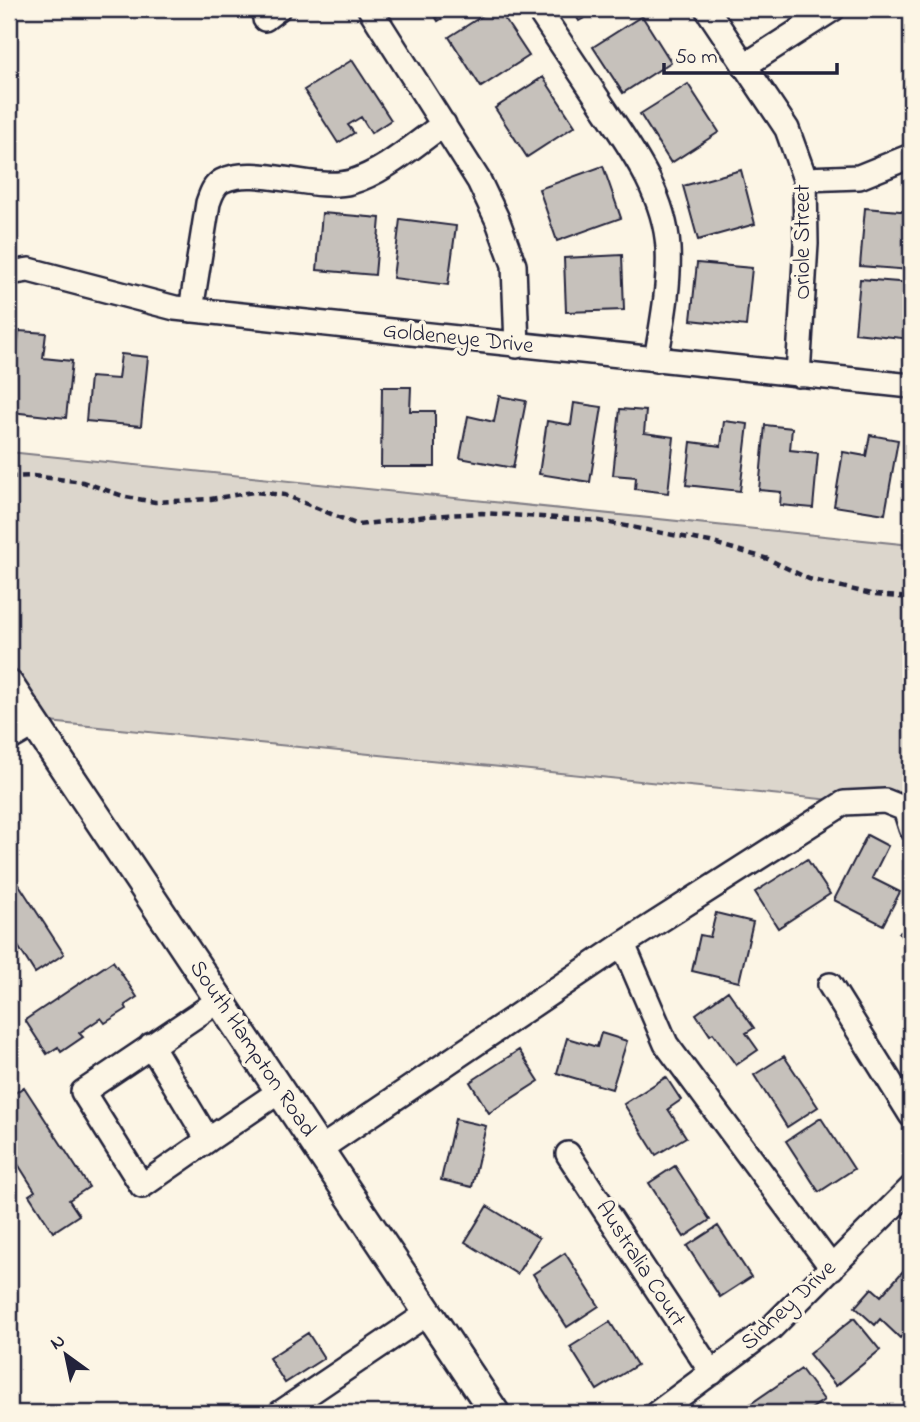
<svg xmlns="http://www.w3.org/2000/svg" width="920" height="1422" font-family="'Indie Flower',sans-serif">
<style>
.green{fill:#dcd6cc;stroke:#7f7c84;stroke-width:2}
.building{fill:#c6c1bb;stroke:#22223b;stroke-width:2}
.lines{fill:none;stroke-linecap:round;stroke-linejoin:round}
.minor-casing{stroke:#22223b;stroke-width:28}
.major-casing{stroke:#22223b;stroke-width:33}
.path{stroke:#22223b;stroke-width:4.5;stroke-dasharray:7 5;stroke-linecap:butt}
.minor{stroke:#fcf5e5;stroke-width:23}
.major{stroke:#fcf5e5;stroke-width:28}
.labels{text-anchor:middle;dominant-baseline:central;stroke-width:7;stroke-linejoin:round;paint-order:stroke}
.street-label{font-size:23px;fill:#22223b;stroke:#fcf5e5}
</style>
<rect width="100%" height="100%" fill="#fcf5e5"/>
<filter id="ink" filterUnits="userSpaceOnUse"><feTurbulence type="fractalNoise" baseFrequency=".0143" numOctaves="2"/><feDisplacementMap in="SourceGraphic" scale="14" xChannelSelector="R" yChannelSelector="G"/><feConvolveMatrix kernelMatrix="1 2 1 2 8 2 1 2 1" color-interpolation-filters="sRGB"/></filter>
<g filter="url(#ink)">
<!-- green -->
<path class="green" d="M9,452L911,545V808L49,722L9,659Z"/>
<!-- building -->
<path class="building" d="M431,9H457L438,21Z
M493,9H498L529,56L481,87L449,37Z
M572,9H600L579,21Z
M642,16L671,62L623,93L593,47Z
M352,60L391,120L371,133L361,117L348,125L354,133L338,143L304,90Z
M543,77L575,126L527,157L495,108Z
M688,84L719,132L671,163L640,114Z
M603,166L621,218L557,241L539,189Z
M741,170L755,224L698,240L683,186Z
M865,208L911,212V270L860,266Z
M322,213L380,218L375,275L317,270Z
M400,219L456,226L448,285L393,278Z
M622,255L624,310L566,312L564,258Z
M697,263L752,268L746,326L691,320Z
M860,279L911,283V339L855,333Z
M19,331L46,333L43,358L72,361L66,418L11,412Z
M121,354L148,357L141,426L86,421L90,377L118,379Z
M382,387H411L410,411H435V467H381Z
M499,396L526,401L513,468L460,458L468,416L494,422Z
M574,403L602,407L590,482L539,474L547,421L571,425Z
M620,409L646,411L644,433L674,437L668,493L635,489L636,477L613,475Z
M724,421L748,424L740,491L686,485L691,442L721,446Z
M765,425L792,428L790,450L818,453L813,508L780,505L781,492L759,490Z
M870,435L898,440L885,514L834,506L843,452L866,456Z
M910,441H911V507H907Z
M867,835L888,846L872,878L900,892L883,925L834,900Z
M807,859L830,894L778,928L755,892Z
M16,880L64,954L35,973L9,932V885Z
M716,913L753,922L739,982L692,971L700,935L710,937Z
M911,926V971L902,957L911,952L899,933Z
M113,961L137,997L125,1005L127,1009L105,1023L101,1018L79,1033L83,1037L61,1052L58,1047L47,1054L25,1020Z
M728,991L754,1028L746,1033L758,1050L736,1065L713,1033L710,1035L696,1014Z
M601,1033L627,1041L612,1089L557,1073L567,1038L597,1047Z
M519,1050L539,1081L489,1113L470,1082Z
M784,1056L818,1107L787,1127L754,1075Z
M666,1077L681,1100L668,1109L686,1137L656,1155L624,1104Z
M24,1087L89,1187L69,1200L79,1215L53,1232L29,1195L35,1191L9,1150V1130L11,1128L9,1125V1097Z
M821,1118L854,1169L819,1192L786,1141Z
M455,1119L486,1126L472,1187L441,1180Z
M675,1166L710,1220L684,1237L649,1183Z
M487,1206L539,1238L517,1274L465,1242Z
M718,1226L751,1277L720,1297L687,1246Z
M565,1253L599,1306L567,1327L533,1274Z
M904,1270L911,1276V1326L900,1338L880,1319L875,1325L855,1307L872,1288L881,1296Z
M854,1318L880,1350L836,1386L809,1354Z
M610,1322L637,1365L597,1390L570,1347Z
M308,1333L324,1358L285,1383L269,1358Z
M801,1369L824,1400L805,1413H755L749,1405Z"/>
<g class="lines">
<defs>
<path id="minor" d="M370,9L479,181L497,219L514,265L517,346
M538,9C558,39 578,69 598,99C627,143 665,192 668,248C670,285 662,324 656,360
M707,9L787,129L805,179L806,244L798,375
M265,19L278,9
M744,66L833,9
M805,179L859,177L911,156
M9,273L29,270L175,308L911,386
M191,310L208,203C211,195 213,186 222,181C254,164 314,192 351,182C385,172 415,144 444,124
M9,739L35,724
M623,944L666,1044L832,1268
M830,985L911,1115
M151,1045L208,1140L142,1186L83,1092L218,1001
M208,1140L280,1091
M320,1149L623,944L844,803L885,801L905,809L911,828
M568,1154L712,1373
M280,1413L428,1313
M657,1413L771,1328L911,1188"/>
<path id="major" d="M9,685C170,928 333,1170 495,1413"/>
</defs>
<!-- minor casing -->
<use href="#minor" class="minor-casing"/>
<!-- major casing -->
<use href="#major" class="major-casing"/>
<!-- path -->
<path class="path" d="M9,477L33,476L83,482L126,497L155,502L211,499L253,492L285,495L358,525L427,516L482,513L600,521L710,542L768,559L809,579L875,595L911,598"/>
<!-- minor -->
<use href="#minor" class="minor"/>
<!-- major -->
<use href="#major" class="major"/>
</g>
</g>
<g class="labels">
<!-- street labels -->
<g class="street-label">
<text transform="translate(803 242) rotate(-90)">Oriole Street</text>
<text transform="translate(458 339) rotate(6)">Goldeneye Drive</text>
<text transform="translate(252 1049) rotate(56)">South Hampton Road</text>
<text transform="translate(640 1264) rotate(57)">Australia Court</text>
<text transform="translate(789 1306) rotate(-43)">Sidney Drive</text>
</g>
</g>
<!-- margin -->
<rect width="920" height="1422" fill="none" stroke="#fcf5e5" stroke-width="35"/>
<rect x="18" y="18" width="885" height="1387" fill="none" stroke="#22223b" stroke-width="2.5" filter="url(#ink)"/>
<!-- north arrow -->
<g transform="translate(66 1355) rotate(327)" stroke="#fcf5e5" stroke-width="5" paint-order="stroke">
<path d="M0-5L12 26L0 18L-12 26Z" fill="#22223b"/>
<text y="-10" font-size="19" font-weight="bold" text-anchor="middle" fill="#22223b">N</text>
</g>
<!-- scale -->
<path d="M664 63v10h173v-10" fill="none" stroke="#22223b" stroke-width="3.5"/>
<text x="675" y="63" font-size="21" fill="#22223b" stroke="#fcf5e5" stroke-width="5" paint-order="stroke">50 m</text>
</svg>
